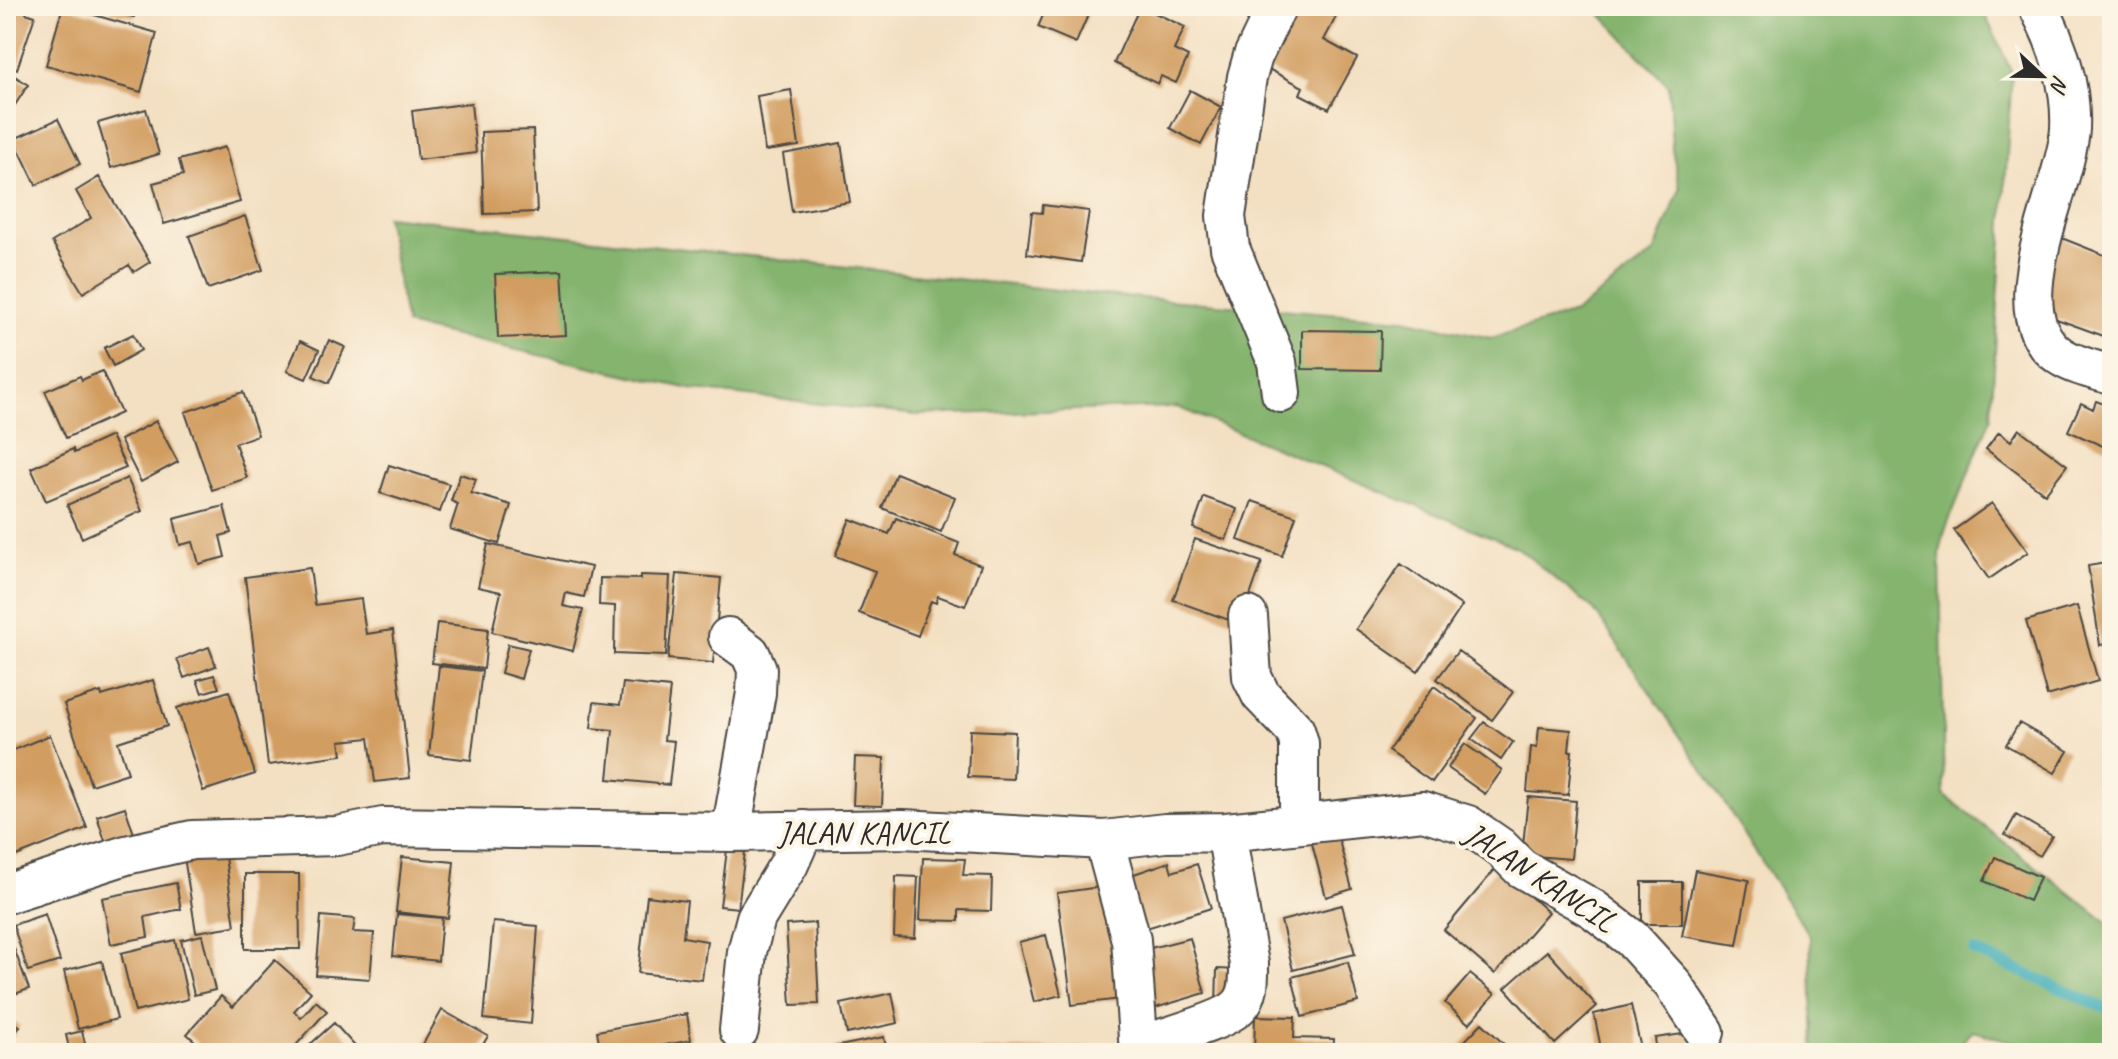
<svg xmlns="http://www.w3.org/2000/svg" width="2118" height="1059" font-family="Caveat,sans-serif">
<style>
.forest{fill:#84b46e;stroke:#58704c;stroke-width:2}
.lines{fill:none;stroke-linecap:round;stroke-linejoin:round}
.stream{stroke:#3babb7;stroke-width:11}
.building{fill:#d29d60}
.minor-casing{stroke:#494642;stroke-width:42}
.minor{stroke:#fff;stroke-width:38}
.labels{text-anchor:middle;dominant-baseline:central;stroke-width:8;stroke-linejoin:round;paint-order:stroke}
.street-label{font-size:32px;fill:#2b2b2b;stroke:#fcf5e5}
</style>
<rect width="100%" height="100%" fill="#fcf5e5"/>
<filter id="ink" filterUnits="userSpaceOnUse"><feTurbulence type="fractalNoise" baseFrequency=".0125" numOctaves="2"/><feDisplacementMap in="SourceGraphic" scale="16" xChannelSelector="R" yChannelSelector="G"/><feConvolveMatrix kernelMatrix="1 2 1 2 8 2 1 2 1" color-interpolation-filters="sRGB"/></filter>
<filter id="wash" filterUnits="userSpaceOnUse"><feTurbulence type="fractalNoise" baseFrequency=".006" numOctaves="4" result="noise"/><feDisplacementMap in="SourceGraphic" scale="32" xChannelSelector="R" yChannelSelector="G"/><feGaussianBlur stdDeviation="1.8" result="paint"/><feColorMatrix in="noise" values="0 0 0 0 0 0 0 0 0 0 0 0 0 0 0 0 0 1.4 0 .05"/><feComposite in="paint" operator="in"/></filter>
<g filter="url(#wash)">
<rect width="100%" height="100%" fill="#f3dfc1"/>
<!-- forest -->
<path class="forest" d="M1593,6H1981L2012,73L1991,417L1945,531L1940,552L1944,795L2112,926V1053H2056L1973,1031L1951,1053H1814L1810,937L1709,779L1594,610L1518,548L1177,407L916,415L695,390L406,325L386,216L1093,294L1404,319L1491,338L1574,313L1654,253L1680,189L1672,149L1669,86Z"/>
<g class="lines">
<!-- stream -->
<path class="stream" d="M1974,951L2112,1011"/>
</g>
<g id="blocks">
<!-- building -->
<path class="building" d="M6,6H28L26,13L35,16L17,69L6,65Z
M63,6L157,33L141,92L46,65Z
M113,6H137L134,17L111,12Z
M1047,6H1066L1088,15L1076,43L1038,27Z
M1140,6L1185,27L1174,50L1188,57L1176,83L1161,76L1158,84L1114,63Z
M1288,6H1297L1304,10L1306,6H1314L1336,17L1324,40L1357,58L1329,109L1300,94L1303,87L1259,64Z
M6,70L28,85L13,108L10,107L6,113Z
M791,90L799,146L765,151L757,96Z
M1190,90L1221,107L1201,145L1170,128Z
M471,103L476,153L418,160L412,111Z
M146,109L159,154L111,168L98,123Z
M58,119L80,164L36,185L14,139Z
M533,130L537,212L484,214L481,132Z
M841,143L850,202L792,212L783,154Z
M225,147L240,202L164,224L153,183L183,175L179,160Z
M99,177L150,262L134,272L129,265L83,293L52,242L91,218L76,191Z
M1043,205L1089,211L1081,262L1027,254L1032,212L1042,213Z
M245,216L263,270L208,289L189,236Z
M2054,235L2112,258V339L2040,313Z
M562,271L566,335L498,338L495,274Z
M1302,330L1381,331L1380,370L1302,369Z
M133,334L141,350L113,366L104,348Z
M329,340L345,347L329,383L313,376Z
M300,341L319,350L306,379L287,371Z
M102,371L121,413L66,438L45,391L80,376L82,380Z
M243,392L258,435L235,443L247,478L212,490L185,412Z
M2096,401L2112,407V450L2068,431L2081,403L2093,409Z
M156,421L178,462L141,482L120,440Z
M2019,429L2067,465L2045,494L1986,449L1999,432L2011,441Z
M111,436L126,468L46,501L31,468L73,449L74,453Z
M389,465L449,484L440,512L380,493Z
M896,473L955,497L941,532L882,508Z
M460,474L476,479L471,493L511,505L499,544L450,529L458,504L451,501Z
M127,478L142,511L82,538L67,505Z
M1204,497L1237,509L1226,540L1193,528Z
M1252,501L1296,516L1282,556L1238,540Z
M1992,503L2028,552L1989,579L1954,530Z
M224,506L231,533L220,536L225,557L199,564L193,542L180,545L174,519Z
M896,518L959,543L955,555L981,565L965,606L938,596L936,603L931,601L918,636L859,613L875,571L835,556L850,519L889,534Z
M1195,539L1262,562L1240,624L1173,600Z
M488,544L591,567L584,597L566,593L563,606L583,610L573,651L492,632L501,592L478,587Z
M2112,562V643L2100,645L2088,566Z
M1401,564L1462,606L1418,672L1356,629Z
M310,568L315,605L361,599L366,634L393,630L410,778L375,782L369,738L340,741L342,755L268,765L245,577Z
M677,574L721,578L713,663L668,659Z
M640,575L670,576L666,656L614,654L615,606L599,605L600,578L640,579Z
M2077,606L2098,681L2047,696L2026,621Z
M437,623L488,629L484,669L432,663Z
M508,644L529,649L521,679L501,673Z
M209,647L216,666L184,678L177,659Z
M1458,651L1513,692L1492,720L1437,679Z
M439,666L482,671L471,760L429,755Z
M214,675L219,688L202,693L197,680Z
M153,680L167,726L118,742L128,773L91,785L64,704L101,692L102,696Z
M623,683L670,688L664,740L674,741L669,785L608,779L613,730L591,728L594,702L620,705Z
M1434,686L1477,718L1432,782L1388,751Z
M229,691L255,774L203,791L177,708Z
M1484,722L1513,742L1501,760L1471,739Z
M2019,723L2068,751L2055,773L2006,745Z
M1539,727L1571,730L1569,751H1572L1568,795L1527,792L1531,747L1537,748Z
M970,730L1015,732L1013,779L968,777Z
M50,735L87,828L14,857L6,837V753Z
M1465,744L1502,770L1485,794L1448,768Z
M855,757L884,758L882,806L853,805Z
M1528,797L1576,801L1571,859L1522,855Z
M125,807L134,834L106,844L97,816Z
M2016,815L2052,836L2040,856L2005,835Z
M1336,829L1352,889L1326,897L1310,836Z
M224,850L235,926L196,932L184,857Z
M727,850L745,852L738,908L720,906Z
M402,857L454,862L448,918L396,912Z
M1995,857L2040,877L2029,901L1984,881Z
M923,858L965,859L963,875L992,876L991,911L959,910V921L920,920Z
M1169,862L1172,872L1197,864L1211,908L1140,930L1131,875Z
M1497,867L1548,912L1495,974L1444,930Z
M1695,870L1749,880L1737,945L1682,936Z
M245,874H299L300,949H245Z
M896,876L918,877L915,938L894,937Z
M1642,882H1682V924H1642Z
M176,883L181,909L145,917L148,937L111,944L102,898Z
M1107,886L1121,999L1072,1005L1057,893Z
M647,896L687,901L683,937L707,941L702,980L638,973Z
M1342,905L1355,954L1293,970L1281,921Z
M45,914L60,961L28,971L13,925Z
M397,914L442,918L438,961L393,956Z
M321,916L355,919L353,932L374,933L370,979L316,975Z
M493,922L538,926L531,1024L484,1019Z
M815,923L819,1004L791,1005L786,925Z
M6,927L29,989L6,997Z
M202,935L215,990L194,995L181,940Z
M1046,935L1061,995L1034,1002L1019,942Z
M1190,938L1205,993L1152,1009L1143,950Z
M175,940L188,999L135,1012L121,953Z
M1547,951L1597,1006L1555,1044L1505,988Z
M275,960L311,992L294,1011L301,1018L316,1001L327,1011L289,1053H208L187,1034L221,996L233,1007Z
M102,961L117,1019L78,1029L64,971Z
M1348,962L1358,1002L1302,1017L1292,977Z
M1217,969L1239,970L1238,1007H1216Z
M1470,974L1495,994L1469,1024L1445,1003Z
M892,993L898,1023L847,1034L841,1004Z
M1631,1005L1642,1053H1602L1594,1014Z
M442,1010L488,1036L478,1053H418Z
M687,1014L691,1040L625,1053H601L597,1031Z
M1255,1016L1295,1017L1294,1038L1334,1039L1333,1053H1254Z
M6,1017L20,1026L10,1041L6,1038Z
M334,1023L361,1053H309L305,1049Z
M1482,1023L1510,1050L1507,1053H1470L1461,1045Z
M82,1031L86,1048L70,1052L66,1035Z
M1690,1033L1693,1053H1657L1655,1038Z
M884,1037L887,1053H835L834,1047Z
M1102,1047V1053H980V1050Z"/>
</g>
</g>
<g filter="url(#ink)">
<use href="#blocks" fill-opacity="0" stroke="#494642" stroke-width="2"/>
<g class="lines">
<defs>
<path id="minor" d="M1277,6L1253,56L1247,77L1226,216L1230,248L1277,362L1281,393
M2038,6C2058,44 2072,86 2070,129C2066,189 1996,313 2060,356C2075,366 2095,370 2112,375
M1248,616L1252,677L1261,695L1295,730L1299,743V823
M728,637L750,653L757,669L756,693L731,832
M1104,840L1131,940L1139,1053
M6,894L126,855L192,840L337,836L383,827L731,832L903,829L1104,840L1165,833L1226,832L1423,811L1468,825L1500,847L1521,868L1593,909L1632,939L1672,983L1705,1032
M739,1030L747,952L756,918L789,864L804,830
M1139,1046C1161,1038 1226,1021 1239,1006C1250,995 1249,978 1249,964L1226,832"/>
</defs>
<!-- minor casing -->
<use href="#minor" class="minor-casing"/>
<!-- minor -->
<use href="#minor" class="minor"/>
</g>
</g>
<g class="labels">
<!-- street labels -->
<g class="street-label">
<text x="864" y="832">JALAN KANCIL</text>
<text transform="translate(1540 877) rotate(33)">JALAN KANCIL</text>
</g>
</g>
<!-- margin -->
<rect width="2118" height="1059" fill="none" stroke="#fcf5e5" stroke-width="32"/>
<!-- north arrow -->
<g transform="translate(2042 76) rotate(112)" stroke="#fcf5e5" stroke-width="6" paint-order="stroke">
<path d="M0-6L14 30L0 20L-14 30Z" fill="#2b2b2b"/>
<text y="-12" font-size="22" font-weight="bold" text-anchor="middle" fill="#2b2b2b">N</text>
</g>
</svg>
